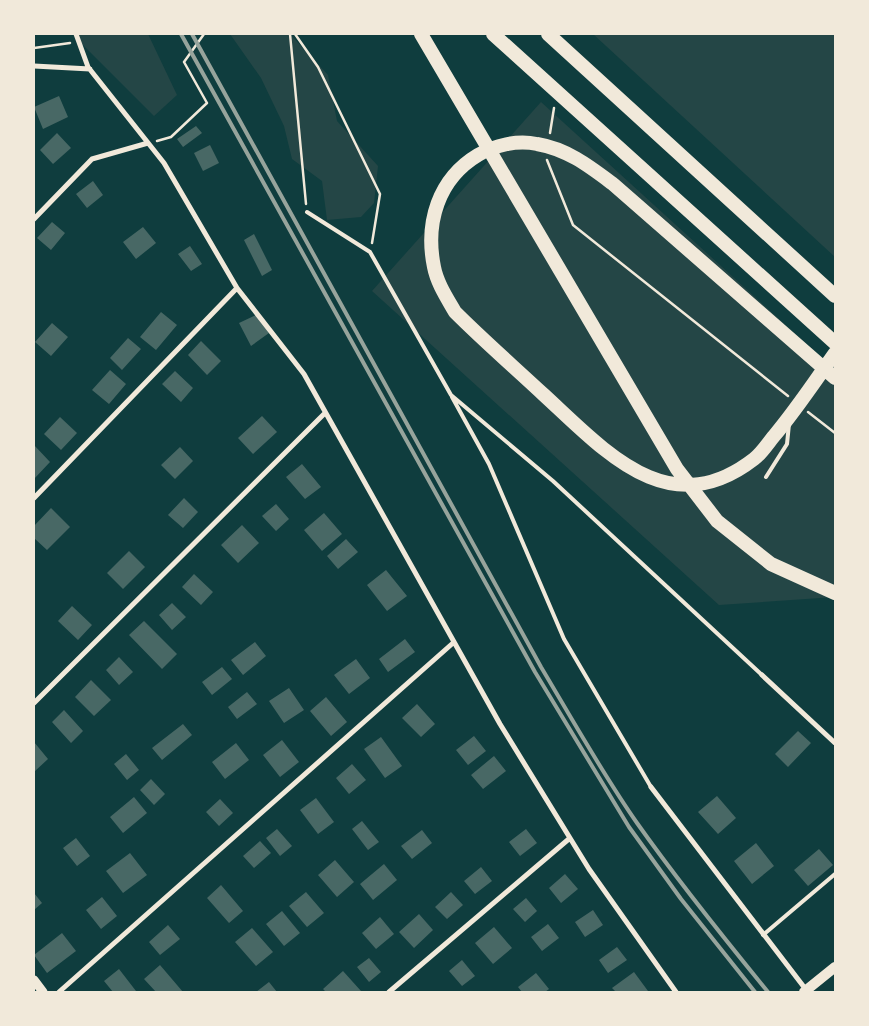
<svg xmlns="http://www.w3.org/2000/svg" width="869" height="1026" font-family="'Exo 2',sans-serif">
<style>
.green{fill:#244646}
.building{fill:#486865}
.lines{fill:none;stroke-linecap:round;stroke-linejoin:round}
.path{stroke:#f1e9da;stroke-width:2.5}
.service{stroke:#f1e9da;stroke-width:4}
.minor{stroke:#f1e9da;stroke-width:5}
.tertiary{stroke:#f1e9da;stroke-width:9}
.secondary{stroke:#f1e9da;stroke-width:10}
.trunk{stroke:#f1e9da;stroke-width:14}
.rail{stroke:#97a49c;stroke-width:4}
</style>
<rect width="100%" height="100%" fill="#0f3d3e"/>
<!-- green -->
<path class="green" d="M72,34H148L177,95L154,116Z
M230,34H290L328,75L337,121L378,166L374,203L361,217L327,220L322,181L292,159L284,126L261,78Z
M593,34H835V257Z
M541,102L835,370V597L719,605L372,291Z"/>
<!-- building -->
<path class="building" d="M59,96L68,117L43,129L34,107Z
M196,126L202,133L183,147L177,139Z
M57,133L71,148L53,164L40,150Z
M210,145L219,163L203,171L194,153Z
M93,181L103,195L87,208L76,194Z
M52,222L65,233L51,250L37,238Z
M143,227L156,243L136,259L123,242Z
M254,234L272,270L262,276L244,240Z
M190,246L202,264L191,271L178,254Z
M161,312L177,325L156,350L140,337Z
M258,314L269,333L251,346L239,323Z
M52,323L68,337L51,356L35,342Z
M128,338L141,349L122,370L110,358Z
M201,341L221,361L207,375L188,355Z
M110,370L126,384L109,404L92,390Z
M175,371L193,388L181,402L162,384Z
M262,416L277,432L253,454L238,438Z
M60,417L77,433L61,450L44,434Z
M34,445L50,462L34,479Z
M180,447L193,461L175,479L161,465Z
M302,464L321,487L305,499L286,477Z
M184,498L198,512L183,528L168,515Z
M276,504L289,519L276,531L262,516Z
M51,508L70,527L47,550L34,538V526Z
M324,513L342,534L322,551L304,530Z
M242,525L259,543L238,563L221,545Z
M346,539L358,552L338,569L327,556Z
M129,551L145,567L123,589L107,573Z
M386,570L407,596L387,611L367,585Z
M194,574L213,592L201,605L182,587Z
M172,603L186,617L172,630L159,615Z
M72,606L92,625L78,640L58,621Z
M144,621L177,654L162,669L129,635Z
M405,639L415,652L388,672L379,659Z
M255,642L266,656L243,675L231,660Z
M119,657L133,672L119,685L106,670Z
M356,659L370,678L349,694L334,675Z
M222,667L232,679L212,695L202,682Z
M91,680L111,700L94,716L75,697Z
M289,688L304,710L284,723L269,701Z
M247,692L257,704L237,719L228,707Z
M326,697L347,722L331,736L310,711Z
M417,704L435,724L421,737L402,718Z
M64,710L83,731L71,743L52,722Z
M183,724L192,735L162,760L152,748Z
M798,731L811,743L788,767L775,754Z
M474,736L486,751L468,765L456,750Z
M381,737L402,766L385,778L364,749Z
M282,740L299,762L280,777L263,755Z
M34,742L48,759L34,772Z
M236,743L249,760L225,779L212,762Z
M126,754L139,770L127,780L114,764Z
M494,756L506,771L483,789L471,775Z
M352,764L366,780L349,794L336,778Z
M151,779L165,794L154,805L140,790Z
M717,796L736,818L718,834L698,812Z
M134,797L147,813L123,833L110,817Z
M316,798L334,822L318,834L300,810Z
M220,799L233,813L219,826L206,812Z
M362,821L379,842L368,850L352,829Z
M277,829L292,846L280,856L266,838Z
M526,829L537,843L520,856L509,842Z
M422,830L432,843L412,859L401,846Z
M76,838L90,856L77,866L63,848Z
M260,841L271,853L254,868L243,856Z
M756,843L774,866L752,884L734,861Z
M819,849L833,865L808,886L794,870Z
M130,853L147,875L123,893L106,871Z
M335,860L354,882L337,897L318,875Z
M384,864L397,880L373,900L360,884Z
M481,867L492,881L475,894L464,881Z
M565,874L578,889L561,903L549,888Z
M221,885L243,911L229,923L207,898Z
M306,892L324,913L307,927L289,906Z
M451,892L463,905L447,919L435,907Z
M34,893L42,903L34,910Z
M102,897L117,916L101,929L86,910Z
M526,898L537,911L525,922L513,909Z
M593,910L603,925L585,937L575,922Z
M282,911L300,933L284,946L266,924Z
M419,914L433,930L414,948L399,932Z
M380,917L394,934L376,949L362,933Z
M548,924L559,938L542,951L531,937Z
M168,925L180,939L160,955L149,942Z
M494,927L512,948L493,964L475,943Z
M252,928L273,952L256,966L235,942Z
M62,933L76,951L47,973L34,955Z
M617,947L627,960L608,973L599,960Z
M369,958L381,972L369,982L357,967Z
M462,960L475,976L462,986L449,971Z
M160,965L183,992H156L144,979Z
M119,969L136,991L134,992H113L104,981Z
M343,971L361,991L326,992L323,989Z
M634,972L648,991L616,992L612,988Z
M536,973L549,989L545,992H522L518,987Z
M269,982L277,992H256Z"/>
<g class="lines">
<!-- path -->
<path class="path" d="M290,34L306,204
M295,34L318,67L380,194L372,243
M34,48L70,43
M550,133L554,108
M157,141L171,137L207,103L184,62L204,34
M547,160L573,225L788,396
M808,412L835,433"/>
<!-- service -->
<path class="service" d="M307,212L370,252L451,395L553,481L762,675
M452,397L489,464L564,639L651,787
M766,477L787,444L789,424
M763,935L835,874"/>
<!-- minor -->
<path class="minor" d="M76,34L88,67L164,163L237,288L304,374L500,724L589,869L676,992
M34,66L90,69
M34,219L92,159L148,143
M34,498L237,288
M762,675L835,743
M34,703L325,413
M651,787L807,991
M59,992L453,643
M389,992L570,838"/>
<!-- tertiary -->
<path class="tertiary" d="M34,980L43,992"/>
<!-- secondary -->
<path class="secondary" d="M804,992L835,967"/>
<!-- trunk -->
<path class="trunk" d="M421,34L677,469L717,521L771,564L835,593
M493,34L835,343
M548,34L835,296
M835,353C815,381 796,410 774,436C768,443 762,453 754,459C669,525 605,451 544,395C514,367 484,341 455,312C447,298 437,283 434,267C425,223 438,179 478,155C495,145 517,140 537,144C567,149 589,166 613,184L835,378"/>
<!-- rail -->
<path class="rail" d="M181,34L535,672L629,827L681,899L755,992
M192,34L541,667C572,719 602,773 637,823C678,881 723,937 768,992"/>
</g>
<!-- border -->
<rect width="869" height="1026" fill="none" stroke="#f1e9da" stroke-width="70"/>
</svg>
